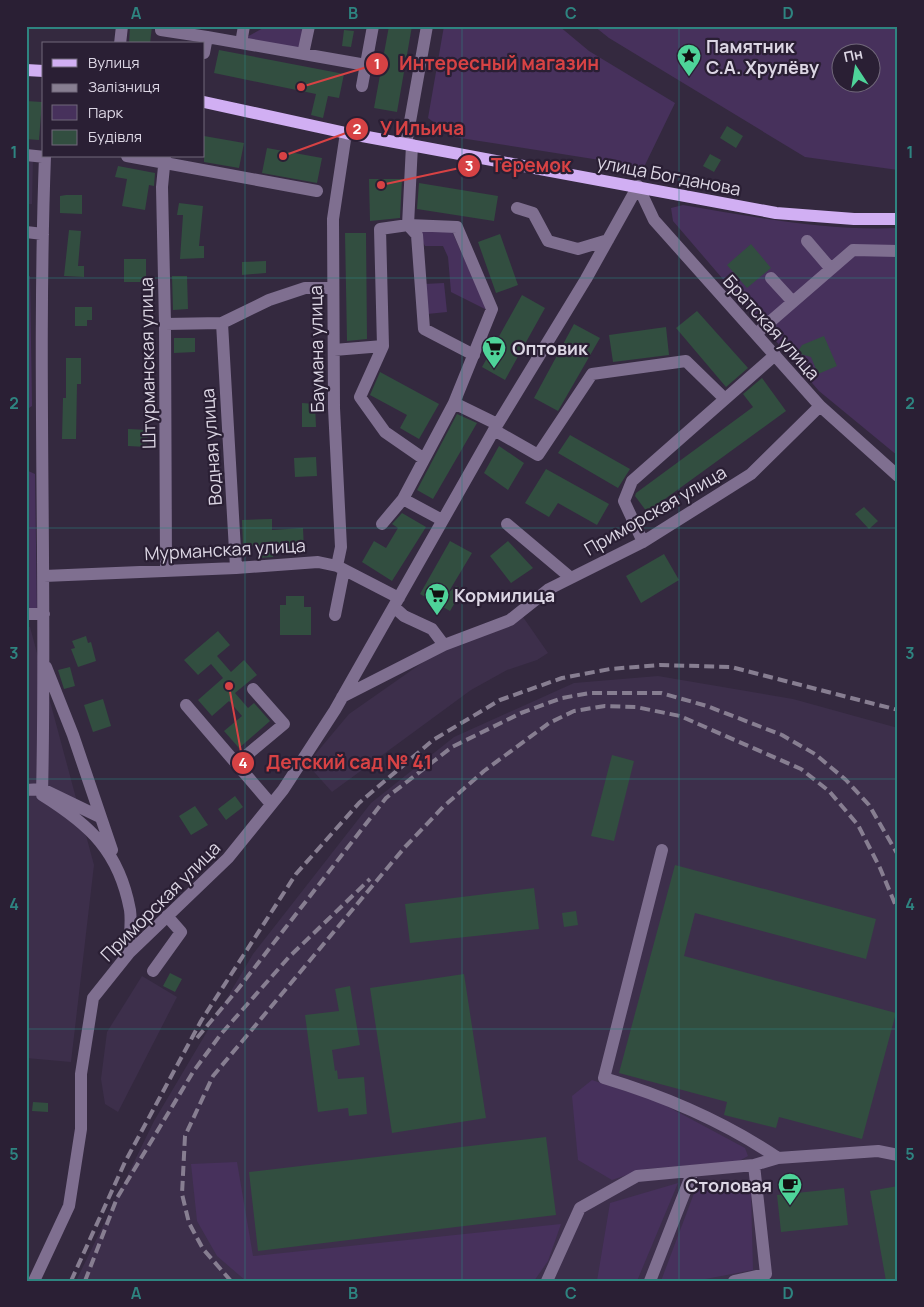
<svg xmlns="http://www.w3.org/2000/svg" width="924" height="1307" font-family="Manrope,sans-serif">
<style>
.built{fill:#3d2f4b}
.green{fill:#47315c;fill-rule:evenodd}
.building{fill:#324e40}
.lines{fill:none;stroke-linecap:round;stroke-linejoin:round}
.minor{stroke:#7f6f90;stroke-width:12}
.major{stroke:#d1aff3;stroke-width:12}
.rail{stroke:#877e91;stroke-width:4;stroke-dasharray:10 5;stroke-linecap:butt}
.grid{fill:none;stroke:#2e8480;stroke-width:1;stroke-opacity:0.55}
.labels{text-anchor:middle;dominant-baseline:central;stroke-width:4.5;stroke-linejoin:round;paint-order:stroke}
.poi-label{font-size:18px;font-weight:bold;fill:#dcd6e4;stroke:#2a1f34;text-anchor:start}
.street-label{font-size:18px;fill:#dcd6e4;stroke:#2a1f34}
.leader{fill:none;stroke:#d74244;stroke-width:2}
.callout-dot{fill:#d74244;stroke:#2a1f34;stroke-width:2}
.mark-label{font-size:15px;text-anchor:middle;font-weight:bold;fill:#fff}
.callout-label{font-size:19px;text-anchor:middle;font-weight:bold;fill:#d74244;stroke:#2a1f34;stroke-width:4.5;stroke-linejoin:round;paint-order:stroke}
.neatline{fill:none;stroke:#2e8480;stroke-width:2}
.grid-label{font-size:16px;text-anchor:middle;font-weight:bold;fill:#2e8480}
</style>
<rect width="100%" height="100%" fill="#34293f"/>
<!-- built -->
<path class="built" d="M26,157H33L32,204H26Z
M523,617L548,653L537,660L507,670L471,690L332,792L307,764L349,714L459,637Z
M26,627H30L94,865L71,1062L26,1058Z
M658,676L793,699L898,728V1281H76L154,1121L253,954L371,803L454,737L574,683Z
M142,976L177,997L118,1112L105,1104L101,1079L107,1032Z"/>
<!-- green -->
<path class="green" d="M267,26H307L301,51L245,38Z
M444,26H559L589,51L675,103L644,167L454,137L428,118Z
M594,26H898V170L805,157L609,38ZM842,52H872V82H842Z
M683,205C754,217 825,231 898,228V456L819,391L673,221L671,208Z
M415,228L451,229L487,310L451,292L448,257L443,246H425Z
M26,275L30,276L32,406L26,410Z
M444,283L447,312L427,314L424,284Z
M26,470L35,474L37,613H28Z
M592,1080L659,1102L745,1148L748,1156L739,1161L645,1169L612,1180L578,1160L572,1096Z
M237,1162L253,1256L561,1224L548,1261L534,1281H246L217,1256L197,1221L191,1164Z
M678,1183L637,1281H597L610,1203Z
M737,1185L751,1193L753,1270L695,1281H661L696,1188Z"/>
<!-- building -->
<path class="building" d="M152,26L150,44H129L130,26Z
M389,26H412L397,112L374,108Z
M344,30L354,31L351,47L342,46Z
M219,50L344,74L339,98L328,96L323,118L311,115L316,94L214,73Z
M26,101L42,102L39,140L26,139Z
M727,126L743,136L736,148L720,138Z
M204,136L244,143L239,168L204,162Z
M267,148L322,158L317,183L262,173Z
M710,154L721,160L714,172L703,166Z
M118,166L155,173L154,186L149,185L145,210L122,206L127,179L115,177Z
M369,179H402L400,218L370,221Z
M419,183L498,196L494,221L417,209Z
M66,195H82V214L60,213V196Z
M179,203L203,206L199,246H204V258L180,259L183,215H177Z
M69,230L81,231L78,266H84V277L64,276Z
M345,233H366L367,339L347,341Z
M500,234L518,285L496,293L478,242Z
M751,244L771,268L747,288L727,265Z
M124,259H146V282H124Z
M266,261V273L242,275V262Z
M172,276H187L188,309L173,310Z
M522,295L545,308L505,380L482,367Z
M75,307H92V320H87V326H75Z
M697,311L748,368L726,387L676,328Z
M574,324L600,338L558,411L534,398Z
M666,327L669,355L613,362L609,335Z
M824,336L837,366L818,374L811,357L797,353L802,345Z
M174,338H195V352L174,353Z
M66,358H81V384H77L76,439H62L63,398H66Z
M380,372L439,404L419,439L400,428L407,415L370,395Z
M762,378L786,411L647,512L635,496L636,493L753,407L743,394Z
M302,403L315,404L316,427H302Z
M457,414L477,423L433,499L417,490Z
M128,429L148,430L147,447L128,446Z
M570,435L630,469L618,488L558,453Z
M499,446L524,463L508,490L484,473Z
M316,457L317,476L295,477L294,458Z
M546,469L609,504L597,525L558,503L549,517L525,503Z
M864,507L878,521L869,529L855,514Z
M402,513L426,527L392,581L362,562L374,541L386,548L398,528L392,524Z
M272,519V530L303,528L304,550L273,552V557L259,558V545L243,546L242,520Z
M450,541L472,553L448,593L456,586L463,589L450,611L420,594Z
M508,541L533,568L511,583L490,556Z
M664,554L679,580L641,603L626,576Z
M286,596H304V607H311V635H280V605H286Z
M218,631L230,645L217,656L231,672L244,660L257,675L235,693L248,708L254,703L270,721L239,748L224,731L242,716L229,701L212,716L198,700L223,678L211,664L198,675L184,660Z
M86,636L88,643L91,642L96,661L78,667L71,649L75,648L72,641Z
M70,667L75,686L64,689L58,670Z
M103,699L111,726L93,732L84,705Z
M612,755L634,761L614,841L591,836Z
M235,796L243,807L226,820L218,809Z
M195,806L208,825L191,835L179,816Z
M675,865L876,919L866,959L695,913L684,956L896,1013L862,1139L779,1117L776,1128L724,1115L727,1102L619,1073Z
M534,888L539,929L410,943L405,904Z
M576,911L578,925L564,927L562,913Z
M170,973L182,979L175,992L163,986Z
M464,974L486,1118L392,1133L370,988Z
M350,986L360,1045L332,1050L335,1071L337,1070L338,1079L364,1077L367,1114L349,1116L348,1108L318,1112L305,1015L339,1011L335,989Z
M33,1102L48,1103V1112L32,1111Z
M546,1137L556,1215L258,1251L249,1172Z
M898,1186V1281H886L870,1191Z
M844,1188L848,1225L781,1232L777,1195Z"/>
<g class="lines">
<!-- minor -->
<path class="minor" d="M161,26V30L207,37
M241,43L244,26
M120,44L122,26
M204,53L207,37L366,65
M303,54L309,26
M362,86L373,26
M406,144L427,26
M26,155L45,157
M45,156C37,369 47,582 42,795C90,825 119,851 130,910C132,924 129,939 129,953
M127,156L317,191
M165,156L162,187L165,324L166,569
M638,186L654,220L820,406L898,476
M517,208L533,213L548,241L578,249L608,240
M408,225L457,227L492,309L454,403
M408,225L417,235L424,329L474,355
M26,232L43,234
M807,241L831,269
M771,278L793,302
M222,323L269,300L305,288H333
M165,324L222,323L236,568
M756,334L853,250L898,251
M383,346L380,229L408,225L412,145
M334,350L383,346L360,397L385,432L424,459
M494,430L538,455L592,374L686,361L725,399
M403,499L442,520
M382,524L403,499L454,403L497,424
M507,524L571,578
M643,542L624,501L632,481L775,355
M337,566L341,547L334,408L333,219L346,133
M44,576L236,568L318,562L337,566L399,598
M394,607L404,616L432,629L444,645L510,620L549,589L643,542L751,474L820,406
M26,614H44
M335,615L344,570
M46,667L73,735L112,850
M342,697L444,645
M186,705L271,804
M236,764L284,724L253,689
M26,790L42,789L100,817
M662,850L604,1078C664,1096 725,1122 778,1158
M153,971L181,932L167,916
M34,1281L69,1206L81,1129V1074L93,998L129,953L228,858L283,790L335,710L494,430L586,279L638,186
M547,1281L580,1208L637,1176L754,1165L778,1158L878,1151L898,1155
M650,1281L693,1171
M734,1281L766,1274L754,1165"/>
<!-- major -->
<path class="major" d="M26,70L44,71
M204,102L346,133L776,213L854,219H898"/>
<!-- rail -->
<path class="rail" d="M197,1038L238,989L386,798L452,747L521,713L562,698L590,693H661L707,706L782,735L815,754L846,780L869,805L898,855
M71,1281L125,1162L201,1021L296,874L359,803L433,740L500,700L562,678L610,669L660,665L731,667L898,710
M85,1281L117,1198L193,1072L221,1034L289,957L370,879
M231,1281L203,1249L189,1223L182,1194L185,1136L213,1076L405,847L443,807L484,771L549,723L574,711L605,706L636,707L680,716L801,769L829,791L858,825L880,868L898,911"/>
</g>
<!-- grid -->
<path class="grid" d="M245,26V1281M462,26V1281M679,26V1281M26,278H898M26,528H898M26,779H898M26,1029H898"/>
<!-- icons -->
<defs>
<symbol id="sight-pin" viewBox="-11 -11 22 30"><path d="M0 17L-7.5 6A9.5 9.5 0 1 1 7.5 6Z" fill="#4ed399" stroke="#2a1f34"/><path d="M0-6L1.8-2.2L6-1.7L2.9 1.2L3.7 5.4L0 3.3L-3.7 5.4L-2.9 1.2L-6-1.7L-1.8-2.2Z" fill="#111"/></symbol>
<symbol id="supermarket-pin" viewBox="-11 -11 22 30"><path d="M0 17L-7.5 6A9.5 9.5 0 1 1 7.5 6Z" fill="#4ed399" stroke="#2a1f34"/><path d="M-6-5.5h2.5l.6 2H6L4.5 2H-2.5L-4.4-4H-6ZM-1.5 3.2a1.3 1.3 0 1 0 .1 0ZM3 3.2a1.3 1.3 0 1 0 .1 0Z" fill="#111"/></symbol>
<symbol id="cafe-pin" viewBox="-11 -11 22 30"><path d="M0 17L-7.5 6A9.5 9.5 0 1 1 7.5 6Z" fill="#4ed399" stroke="#2a1f34"/><path d="M-5.5-4.5H6V0H3Q3 3.5 0 3.5H-2.5Q-5.5 3.5-5.5 0ZM3-3.2v2h1.7v-2ZM-6 4.5H4V6H-6Z" fill="#111"/></symbol>
</defs>
<g fill-rule="evenodd">
<use href="#sight-pin" x="675" y="42" width="28" height="38"/>
<use href="#supermarket-pin" x="480" y="334" width="28" height="38"/>
<use href="#supermarket-pin" x="423" y="581" width="28" height="38"/>
<use href="#cafe-pin" x="776" y="1171" width="28" height="38"/>
</g>
<g class="labels">
<!-- poi labels -->
<g class="poi-label">
<text x="706" y="46">Памятник<tspan x="706" dy="21">С.А. Хрулёву</tspan></text>
<text x="512" y="348">Оптовик</text>
<text x="454" y="595">Кормилица</text>
<text x="772" y="1185" text-anchor="end">Столовая</text>
</g>
<!-- street labels -->
<g class="street-label">
<text transform="translate(669 175) rotate(11)">улица Богданова</text>
<text transform="translate(772 327) rotate(48)">Братская улица</text>
<text transform="translate(316 349) rotate(-91)">Баумана улица</text>
<text transform="translate(147 363) rotate(-91)">Штурманская улица</text>
<text transform="translate(211 447) rotate(-94)">Водная улица</text>
<text transform="translate(655 510) rotate(-30)">Приморская улица</text>
<text transform="translate(225 549) rotate(-3)">Мурманская улица</text>
<text transform="translate(160 901) rotate(-45)">Приморская улица</text>
</g>
</g>
<!-- callouts -->
<path class="leader" d="M301 87L377 64M283 156L357 129M381 185L469 166M229 686L243 763"/>
<g class="callout-dot">
<circle cx="301" cy="87" r="5"/>
<circle cx="283" cy="156" r="5"/>
<circle cx="381" cy="185" r="5"/>
<circle cx="229" cy="686" r="5"/>
<circle cx="377" cy="64" r="12"/>
<circle cx="357" cy="129" r="12"/>
<circle cx="469" cy="166" r="12"/>
<circle cx="243" cy="763" r="12"/>
</g>
<g class="mark-label">
<text x="377" y="69">1</text>
<text x="357" y="134">2</text>
<text x="469" y="171">3</text>
<text x="243" y="768">4</text>
</g>
<g class="callout-label">
<text x="499" y="70">Интересный магазин</text>
<text x="422" y="135">У Ильича</text>
<text x="531" y="172">Теремок</text>
<text x="349" y="769">Детский сад № 41</text>
</g>
<!-- border -->
<rect width="924" height="1307" fill="none" stroke="#2a1f34" stroke-width="55"/>
<!-- legend -->
<rect x="42" y="42" width="162" height="115" fill="#2a1f34" stroke="#71687a"/>
<rect x="52" y="59" width="25" height="8" fill="#d1aff3" stroke="#71687a"/>
<text x="88" y="68" font-size="15" fill="#dcd6e4">Вулиця</text>
<rect x="52" y="84" width="25" height="8" fill="#877e91" stroke="#71687a"/>
<text x="88" y="92" font-size="15" fill="#dcd6e4">Залізниця</text>
<rect x="52" y="105" width="25" height="15" fill="#47315c" stroke="#71687a"/>
<text x="88" y="118" font-size="15" fill="#dcd6e4">Парк</text>
<rect x="52" y="130" width="25" height="15" fill="#324e40" stroke="#71687a"/>
<text x="88" y="142" font-size="15" fill="#dcd6e4">Будівля</text>
<!-- north arrow -->
<g transform="translate(856 68) rotate(348)"><circle r="24" fill="#2a1f34" stroke="#71687a"/>
<path d="M0-4L9 19L0 12L-9 19Z" fill="#4ed399"/>
<text y="-8" font-size="14" font-weight="bold" text-anchor="middle" fill="#dcd6e4">Пн</text>
</g>
<rect x="28" y="28" width="868" height="1252" class="neatline"/>
<g class="grid-label">
<text x="136" y="19">A</text>
<text x="353" y="19">B</text>
<text x="571" y="19">C</text>
<text x="788" y="19">D</text>
<text x="14" y="158">1</text>
<text x="910" y="158">1</text>
<text x="14" y="409">2</text>
<text x="910" y="409">2</text>
<text x="14" y="659">3</text>
<text x="910" y="659">3</text>
<text x="14" y="910">4</text>
<text x="910" y="910">4</text>
<text x="14" y="1160">5</text>
<text x="910" y="1160">5</text>
<text x="136" y="1299">A</text>
<text x="353" y="1299">B</text>
<text x="571" y="1299">C</text>
<text x="788" y="1299">D</text>
</g>
</svg>
